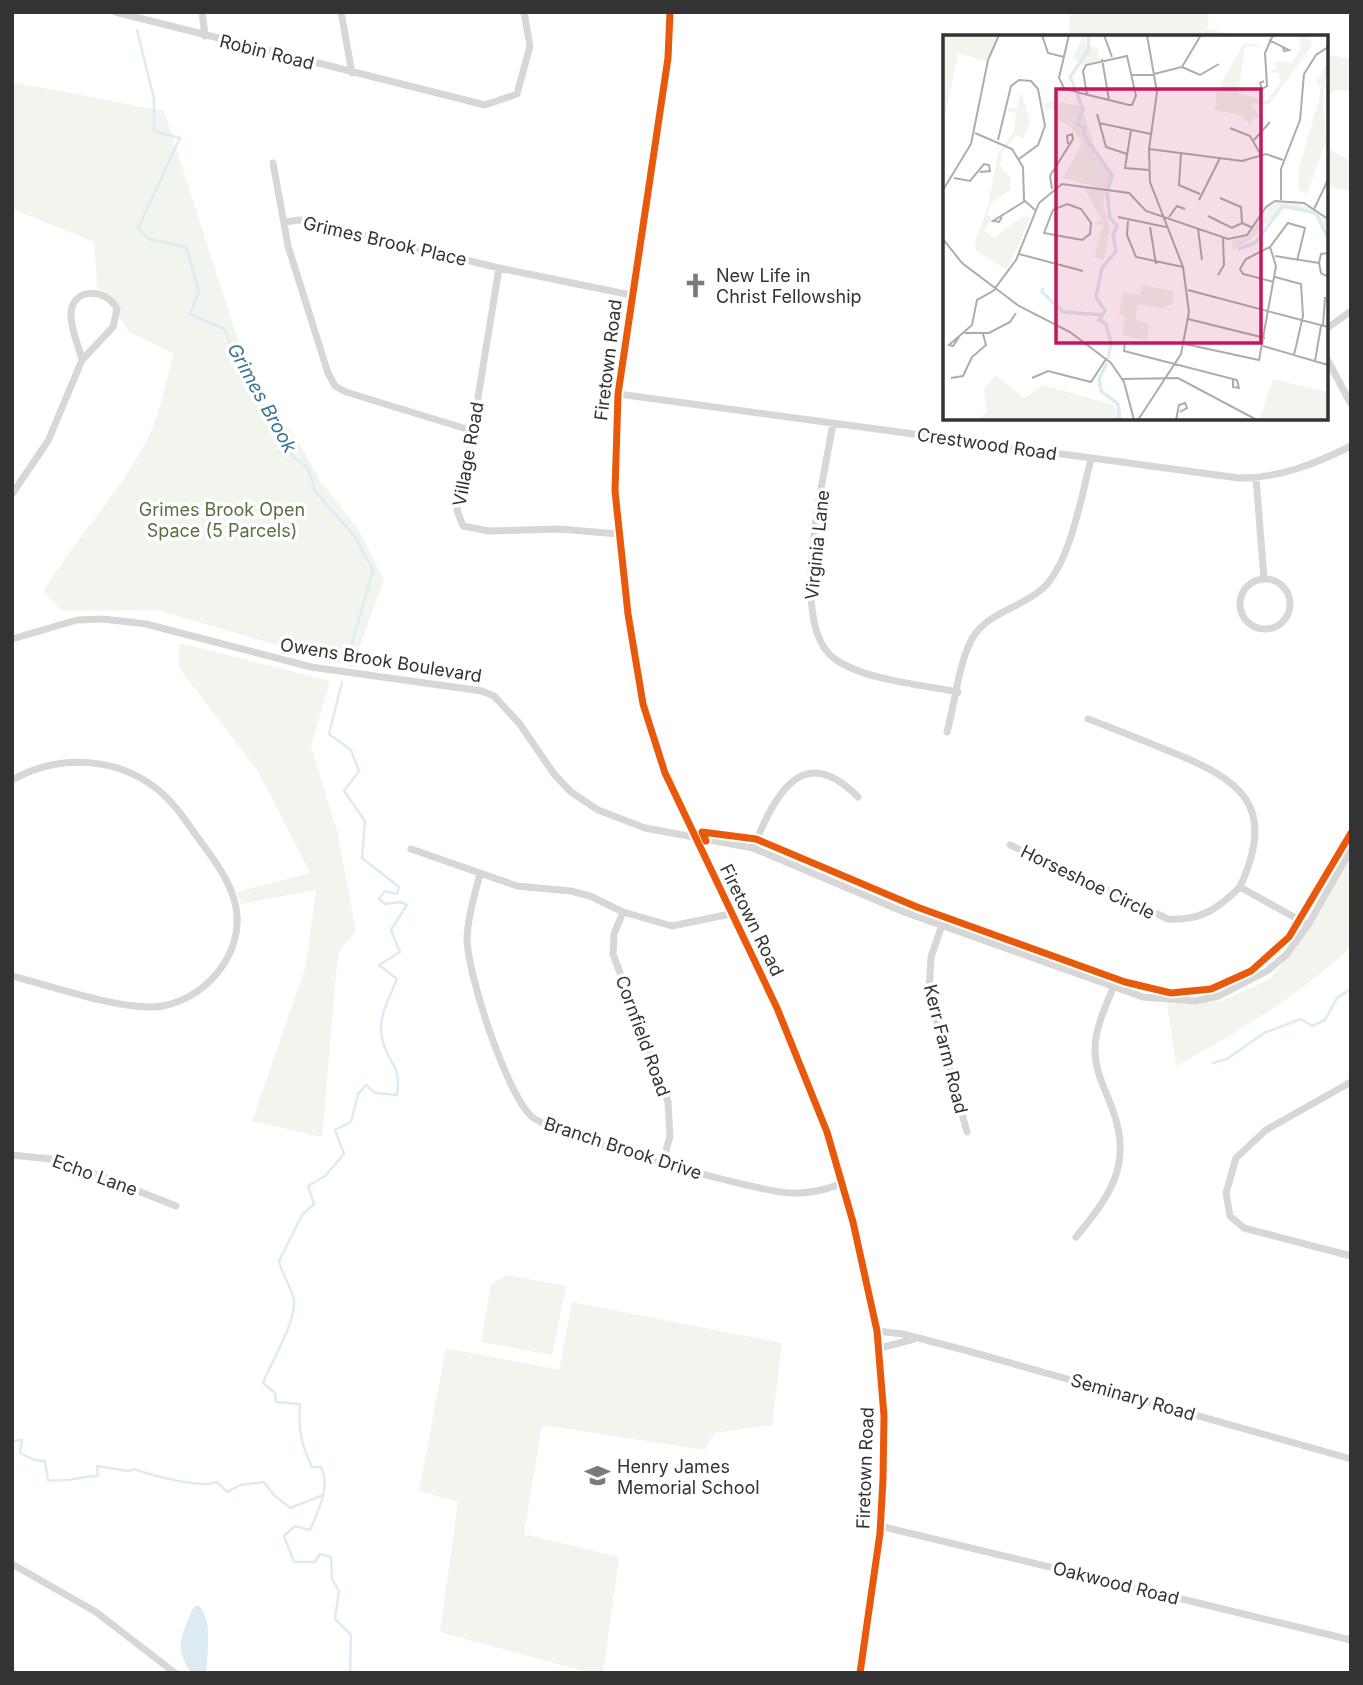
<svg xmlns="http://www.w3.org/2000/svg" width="1363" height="1685" font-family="Inter,sans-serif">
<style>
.green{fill:#f1f5ed}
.water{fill:#ddebf3}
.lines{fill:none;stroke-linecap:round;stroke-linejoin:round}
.stream{stroke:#ddebf3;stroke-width:2.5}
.minor{stroke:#d7d7d7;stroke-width:7}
.tertiary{stroke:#d7d7d7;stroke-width:8}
.cycleway-casing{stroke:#fff;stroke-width:11}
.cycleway{stroke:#e8590c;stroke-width:7}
.labels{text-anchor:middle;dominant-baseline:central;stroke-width:7;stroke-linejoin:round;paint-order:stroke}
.street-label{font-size:18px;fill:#333;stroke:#fff}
.poi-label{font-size:18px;fill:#333;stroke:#fff;text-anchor:start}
.park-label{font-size:18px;fill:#56703f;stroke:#fff}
.water-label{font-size:19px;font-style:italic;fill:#3f7597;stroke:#fff}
.inset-river{fill:none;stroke:#ddebf3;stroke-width:3.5}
.inset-road{fill:none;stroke:#adadad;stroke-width:2}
.view{fill:#c2185b;fill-opacity:0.15;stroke:#c2185b;stroke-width:3.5}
.inset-edge{fill:none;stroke:#333;stroke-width:3.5}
</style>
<rect width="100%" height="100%" fill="#fff"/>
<!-- green -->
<path class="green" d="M1071,12H1209L1207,29L1244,37H1068Z
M1326,54L1351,59V91L1334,90L1326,101Z
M12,82L164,111L250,377L299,443L321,482L357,527L384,580L352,667L157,610L62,611L43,592C75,539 122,491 149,436C161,411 166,380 174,354L129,332L124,324L97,287L94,242L12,209Z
M1326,147L1351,161V191L1326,186Z
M180,643L330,681L311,746L337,831L356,931L338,953L322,1137L252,1121L306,966L316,890L241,904L237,892L310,873L258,771L179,668Z
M1351,859V947C1298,996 1239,1032 1176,1066L1167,1004L1221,1001L1270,979L1309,929Z
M507,1275L566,1286L552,1355L481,1342L491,1284Z
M572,1302L782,1343L772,1425L714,1433L705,1450L542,1425L524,1534L619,1557L603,1673H591L440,1632L458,1502L419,1491L446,1348L559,1370Z"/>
<!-- water -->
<path class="water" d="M197,1605C214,1615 207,1655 206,1673H192C177,1654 178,1642 188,1620C191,1613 191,1610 197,1605Z"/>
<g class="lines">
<!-- stream -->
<path class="stream" d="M137,30L154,99V131L180,138L138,228L149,239L186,247L199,291L190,314L224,329L241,368L269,418L293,457L308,468L315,491L355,537L373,570L347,661
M342,682L329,734L351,750L359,771L344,791L365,821L362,858L399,887L397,894L385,891L379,899L385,904L400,902L407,905L391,930L400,952L379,965L397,979C390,996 377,1019 382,1038C387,1064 402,1063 397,1095L375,1093L366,1085L358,1094L351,1122L335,1130L344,1154L325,1176L308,1186L314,1204L302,1215L279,1261C282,1273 289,1284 293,1296C300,1317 270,1363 263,1383L275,1393L276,1402L300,1404C298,1429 301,1444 312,1467H321C331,1487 318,1511 310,1530L295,1526L284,1536L294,1562H315L320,1554L331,1557L332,1579L339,1591L335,1619L351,1635L350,1670L353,1673
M1213,1063L1227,1059L1264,1033L1301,1019L1312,1026L1325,1020L1337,998L1351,989
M12,1441L22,1440L20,1453L34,1460L45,1461L48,1480C65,1483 81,1476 98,1476L97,1466L128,1471L134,1469C150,1475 202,1489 217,1482L227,1492L240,1485L264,1482L274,1495L290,1508L323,1495"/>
<!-- minor -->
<path class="minor" d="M115,12L485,105L517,94L530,46L524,12
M202,12L205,36
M341,12L352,73
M273,163L288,246L328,373L335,386L346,392L473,431
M284,222L300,220L499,268L631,295
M499,268L470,447L458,496L457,510L463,526L489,531L559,529L618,534
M1326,329L1351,311
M1326,357L1351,404
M618,394L1239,478C1280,478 1315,464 1351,446
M833,423C825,476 786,625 835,659C864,680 922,685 958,692
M1256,478L1264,579
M12,494L48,441L82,360L113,327L117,309C106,287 70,287 71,316C71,330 79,347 82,360
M1240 604a25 25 0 1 1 50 0a25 25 0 1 1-50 0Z
M12,639L77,620L103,619L146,624L311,667L482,691L494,696L519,723L554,774L571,792L598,810L645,828L753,848L904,912L1143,997L1195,1001L1219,996L1267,971L1286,955L1308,925L1351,850
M1088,719C1115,729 1142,740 1169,751C1242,780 1277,805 1240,887L1308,925
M947,732C955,704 959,657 975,634C991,612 1022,607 1042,589C1070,565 1082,494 1091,459
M12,780C62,752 123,757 165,796C178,808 188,824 198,838C213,858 229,879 235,903C248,953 202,1005 153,1007C113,1008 52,986 12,976
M1010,845L1168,919C1200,921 1218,909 1240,887
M753,848C774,798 801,739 858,797
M411,849L517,886L571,891L590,896L623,912L672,926L730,914
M480,875C474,895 468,917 467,938C467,973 506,1092 531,1116C551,1135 757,1192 790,1193C807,1194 827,1190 842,1183
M623,912L614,934L613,954L668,1102L670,1136L663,1162
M942,925L931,957L929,992L967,1132
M1351,1082L1266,1130L1236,1158L1226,1193L1230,1216L1244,1228L1351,1256
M12,1155L60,1160L176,1206
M1076,1237C1109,1197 1133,1165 1113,1111C1106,1090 1095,1073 1095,1050C1095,1028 1105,1008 1113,988
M877,1331L903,1334L968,1351L1351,1459
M880,1348L914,1339
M880,1526L1351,1640
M12,1564L96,1612L175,1673"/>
<!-- tertiary -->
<path class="tertiary" d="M670,12L668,58L618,394L615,491L628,614L643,704L665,773L777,1008L827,1132L853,1222L877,1331L884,1416L883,1479L880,1533L860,1673"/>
<defs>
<path id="cycleway" d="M670,12L668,58L618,394L615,491L628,614L643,704L665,773L777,1008L827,1132L853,1222L877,1331L884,1416L883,1479L880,1533L860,1673
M706,841L702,832L756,839L917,907L1125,982L1171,993L1211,989L1251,971L1289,937L1351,833"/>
</defs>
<!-- cycleway casing -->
<use href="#cycleway" class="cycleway-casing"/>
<!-- cycleway -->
<use href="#cycleway" class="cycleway"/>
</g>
<!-- icons -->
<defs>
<symbol id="church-bare" viewBox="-9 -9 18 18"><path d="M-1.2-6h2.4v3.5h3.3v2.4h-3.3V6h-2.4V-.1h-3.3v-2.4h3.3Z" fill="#7a7a7a" stroke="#fff" stroke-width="2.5" paint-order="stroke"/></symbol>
<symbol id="school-bare" viewBox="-9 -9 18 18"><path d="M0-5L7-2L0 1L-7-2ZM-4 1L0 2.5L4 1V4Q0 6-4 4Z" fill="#7a7a7a" stroke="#fff" stroke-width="2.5" paint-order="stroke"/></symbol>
</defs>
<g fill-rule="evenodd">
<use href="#church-bare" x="678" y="268" width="35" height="35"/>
<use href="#school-bare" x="580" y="1458" width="35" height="35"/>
</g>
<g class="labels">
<!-- street labels -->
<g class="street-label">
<text transform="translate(267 52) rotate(14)">Robin Road</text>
<text transform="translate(385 241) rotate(13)">Grimes Brook Place</text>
<text transform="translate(608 360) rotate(-83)">Firetown Road</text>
<text transform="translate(987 444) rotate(8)">Crestwood Road</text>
<text transform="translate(468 454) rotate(-80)">Village Road</text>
<text transform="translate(817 545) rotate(-84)">Virginia Lane</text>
<text transform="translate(381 660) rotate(9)">Owens Brook Boulevard</text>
<text transform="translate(1088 882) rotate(26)">Horseshoe Circle</text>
<text transform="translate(752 920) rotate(64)">Firetown Road</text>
<text transform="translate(643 1036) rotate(70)">Cornfield Road</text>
<text transform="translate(946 1049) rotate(76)">Kerr Farm Road</text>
<text transform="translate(623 1148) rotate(18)">Branch Brook Drive</text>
<text transform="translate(95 1175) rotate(20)">Echo Lane</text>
<text transform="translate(1133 1397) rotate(16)">Seminary Road</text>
<text transform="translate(865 1468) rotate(-88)">Firetown Road</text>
<text transform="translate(1116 1583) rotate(14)">Oakwood Road</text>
</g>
<!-- poi labels -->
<g class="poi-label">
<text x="716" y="275">New Life in<tspan x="716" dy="21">Christ Fellowship</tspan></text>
<text x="617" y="1466">Henry James<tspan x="617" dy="21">Memorial School</tspan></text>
</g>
<!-- park labels -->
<g class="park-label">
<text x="222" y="509">Grimes Brook Open<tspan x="222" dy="21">Space (5 Parcels)</tspan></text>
</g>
<!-- water labels -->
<g class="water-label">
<text transform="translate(262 398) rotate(61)">Grimes Brook</text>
</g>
</g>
<!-- overview -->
<g transform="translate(943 35)">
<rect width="385" height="385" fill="#fff"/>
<path d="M0,0H56L45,27L15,18L2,82ZM140,0L143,12H154L156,26L139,30L130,23ZM355,0H363L369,10L327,69L308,70L318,83L312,82L307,89L297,80L272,75L274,56L301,8L320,11L302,12L295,59L324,65L338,47L335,38L325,37L334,34L332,26L349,28L358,13ZM385,25L380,62L383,106L364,159L355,155L356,133L376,65L378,51L373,49ZM78,57L87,86L80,104L73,100L59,118L57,131L68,143L67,155L49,167L44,180L49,182L41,195L51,203L80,181L87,183L64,235L33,216L32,207L46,168L55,118L71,97L73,78L65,77L66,73H74ZM110,66L138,71L151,111L171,142L166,155L120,143L139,108L127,91L114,85L110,74L102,75L101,69ZM140,151L163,157L160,167L167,194L161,225L151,223L160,189L149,190L159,185ZM336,166L355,168L371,175L385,186V194L367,174H337L308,204L290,215L289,205L304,202L324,172ZM199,250L231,256L229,269L219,273L195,269L192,285L206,289L204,306L179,300L182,281L176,279L180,257L197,260ZM52,340L81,363L100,350L171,370L177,385H35L44,376L41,354ZM330,344L385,357V385H316Z" fill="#f1f5ed"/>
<path class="inset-river" d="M133,56L127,42L145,16L146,0M134,59L140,75L134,89L141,92L142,102L169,140L165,154M164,157L167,183L174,191L170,200L173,216L159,233L153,262L162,276L156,285L163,289L168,308L165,324M295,214L312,208L340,171L373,178L385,203M100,253L99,257L120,277L160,280M164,328L156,344L158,356L175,369L177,385"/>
<path class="inset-road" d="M99,0L105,18L121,22M126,0L116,43L121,53L137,58L166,65L186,70H189L193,61L184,21L143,30L140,36L144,60M161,0L169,22M326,5L346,15L341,16L340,12M159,24L166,65M239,32L257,40L276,29M211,39L239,32L258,0M188,40H211M321,46L317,48L319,54L324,51L322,18L330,0M154,79L163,112L184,119M156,88L208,99M287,93L307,101L318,120M188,95L182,133L206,135M32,98L69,114L80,132L81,165L92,175M55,105L68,51L76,45L88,46L95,54L102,91L95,110L76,124M311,105L327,87M206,114L299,126L323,119L340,125M238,118L236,150L257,159M11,143L27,146L41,129L46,130L47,136L37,137M109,154L107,141L130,104L129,99L124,101L125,109M0,155L28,109L45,25L56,0M277,163L298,172L299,188L310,193M256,165L277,123M338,165V134L357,85L361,39L373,20L385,12M124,169L138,174L148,188L147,199L139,205L101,198L110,175ZM371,174L385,145M265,181L289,193L299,188M59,182L56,187L50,186L82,166M175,182L223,192M226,182L234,171L242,174M185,186L184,200L193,222L240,232M207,192L213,229M255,194L259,225M0,204L19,228L76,271L127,297L168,328L181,347L191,385M385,218L378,219L376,228L378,238L385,242M76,219L140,236M332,221L376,228M275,240L281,230L280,203M332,242L358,249L360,281L351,320M331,247L300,239L297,234L303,224L327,212L345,188L362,193L354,226M245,255L385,292M245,284L322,303M380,291L382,262M22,298H46L67,287L73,278M16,302L10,311L6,310L29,290L34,265L50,256L73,225L96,168L119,149L186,158L203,176L285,204L304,200L323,172L332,166L361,168L385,184M182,307L181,316L294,345L296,353L290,352V344M242,309L316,325L333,231L327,212M320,311L385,330M372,326L378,291M8,343L20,341L29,322L43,310L40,299M89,343L105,336L148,347L163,324M180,344L235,343L314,385M195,385L238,319L246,277L240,232L207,147L206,114L214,57L204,0M233,385L236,370L242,368L244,373L237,377"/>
<path class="view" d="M113,54H318V308H113Z"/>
<rect width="385" height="385" class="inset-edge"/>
</g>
<!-- border -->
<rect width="1363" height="1685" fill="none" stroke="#333333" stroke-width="28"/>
</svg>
